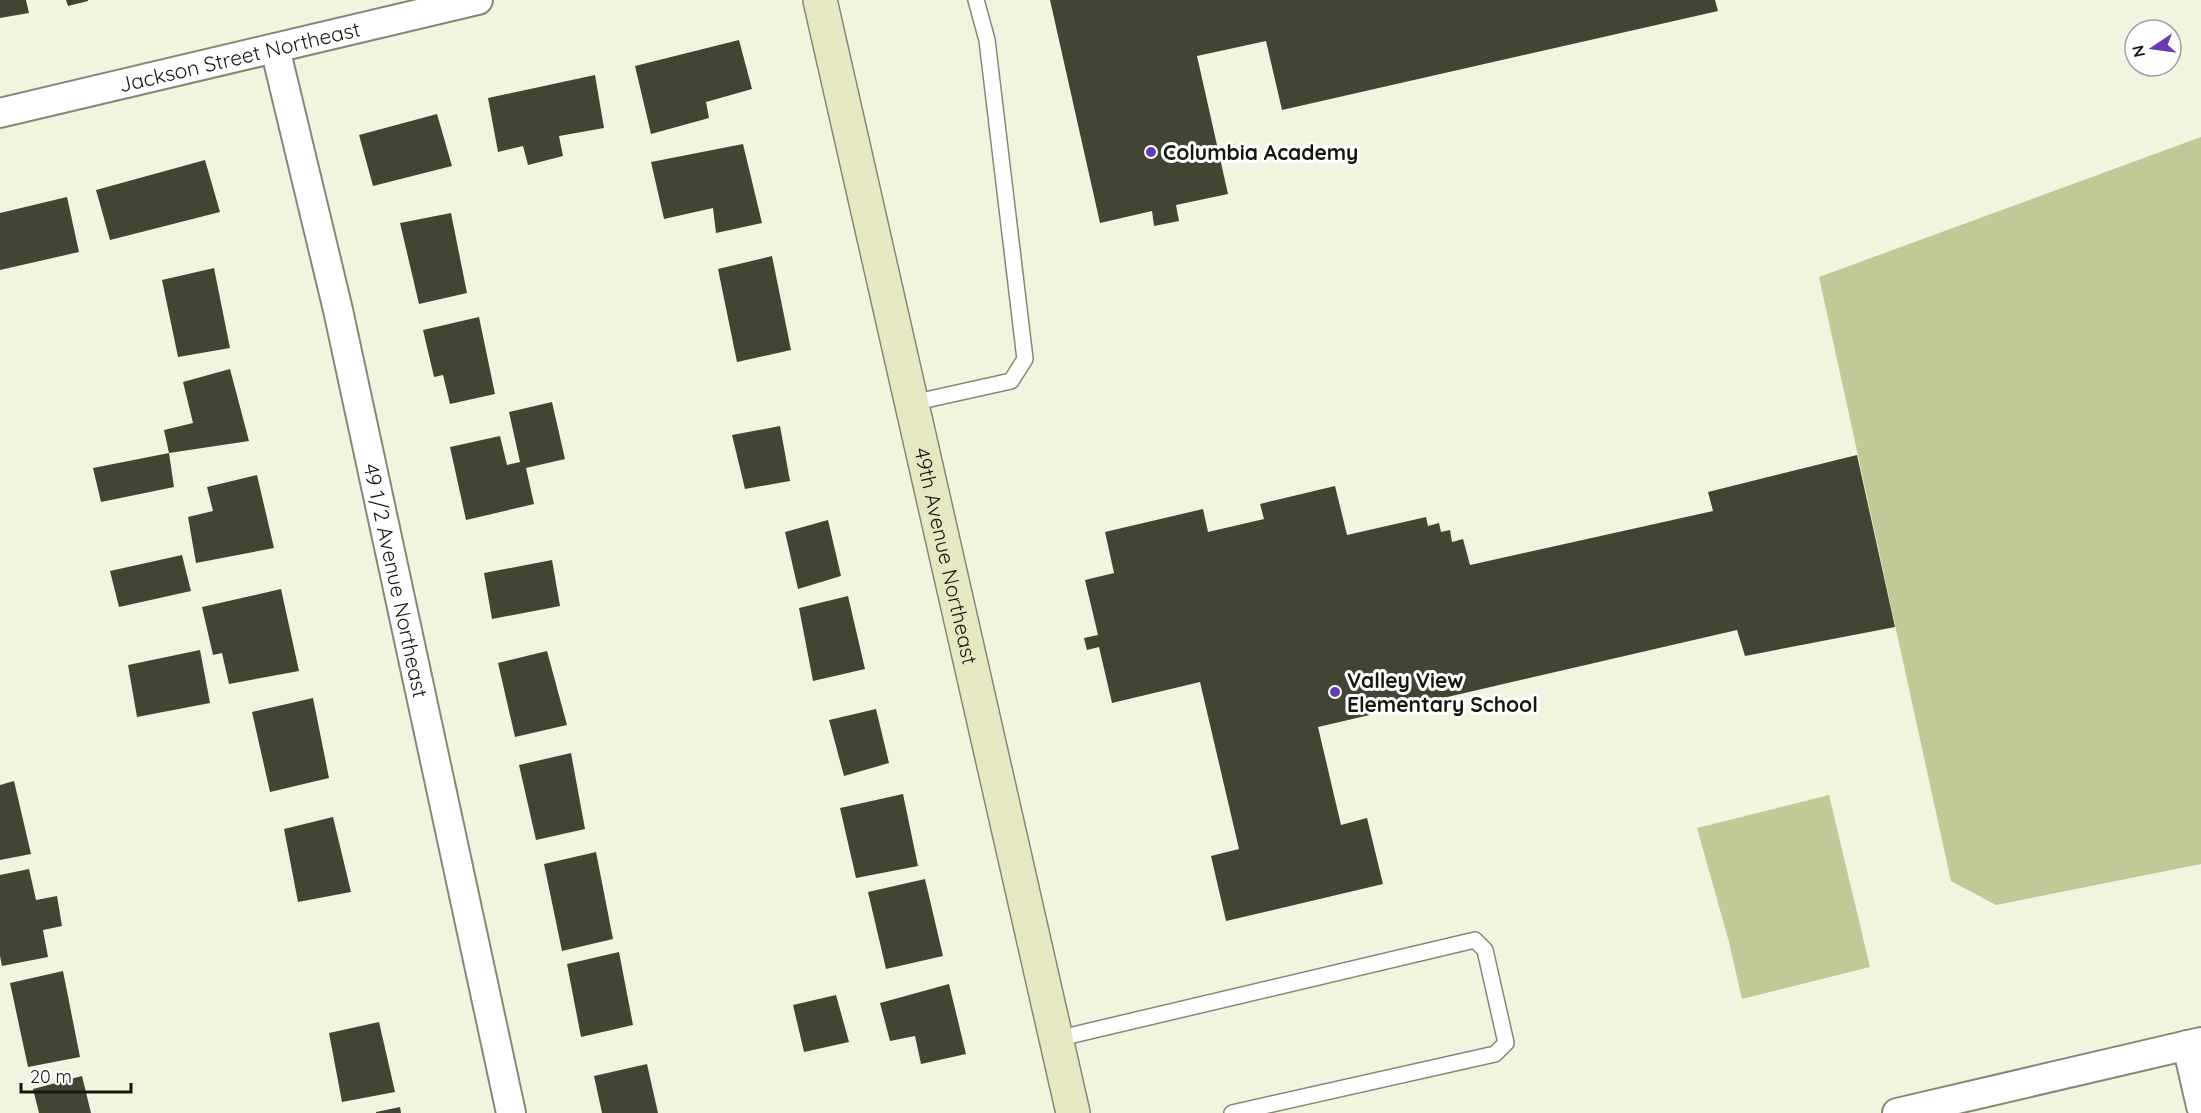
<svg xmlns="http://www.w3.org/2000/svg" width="2201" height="1113" font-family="Quicksand,sans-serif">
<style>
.green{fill:#c2c997}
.building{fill:#434534}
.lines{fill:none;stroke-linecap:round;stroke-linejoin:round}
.lane-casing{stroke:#858874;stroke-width:18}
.street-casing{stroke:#858874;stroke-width:32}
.secondary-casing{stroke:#858874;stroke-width:36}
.lane{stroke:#fff;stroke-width:15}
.street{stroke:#fff;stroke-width:28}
.secondary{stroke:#e5e8c1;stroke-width:33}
.poi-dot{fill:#653cb4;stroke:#fff;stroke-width:2}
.labels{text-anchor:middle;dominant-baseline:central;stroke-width:6;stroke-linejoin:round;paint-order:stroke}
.street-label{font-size:21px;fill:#15160f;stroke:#fff}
.poi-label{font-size:21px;font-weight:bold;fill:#15160f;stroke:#fff;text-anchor:start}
</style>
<rect width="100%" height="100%" fill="#f1f5df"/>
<!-- green -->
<path class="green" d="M2201,137V864L1996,905L1951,881L1819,277Z
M1829,795L1870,967L1742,999L1729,942L1697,828Z"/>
<!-- building -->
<path class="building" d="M0,0H26L29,13L0,18Z
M66,0H88V1L68,6Z
M1050,0H1715L1718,11L1282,110L1266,41L1197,56L1228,194L1176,205L1179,221L1154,226L1152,211L1100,223Z
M739,40L752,89L706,102L709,118L651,134L635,66Z
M595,75L604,128L559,136L563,156L528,165L523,146L498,152L488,98Z
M437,114L452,166L373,186L359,135Z
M743,144L762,223L716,233L713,208L664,219L651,162Z
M205,160L220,212L110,240L96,190Z
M67,197L79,252L0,270V213Z
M451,213L467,293L419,304L400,223Z
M772,256L791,350L737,362L718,269Z
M214,268L230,348L178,357L162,280Z
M479,317L495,394L450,404L443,375L434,377L423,330Z
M230,369L249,441L169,453L164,430L193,423L183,382Z
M552,402L565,459L526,468L534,504L466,520L450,447L500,436L507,465L520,462L509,412Z
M780,426L790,481L745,489L732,435Z
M169,453L174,487L101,502L93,468Z
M1857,455L1895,627L1745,656L1737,630L1318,727L1341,825L1367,818L1383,884L1226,921L1211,856L1239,849L1200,682L1112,703L1099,647L1087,650L1084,638L1098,635L1085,580L1114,573L1105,532L1203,509L1208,532L1264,519L1260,504L1335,486L1347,535L1426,517L1428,526L1439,523L1441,532L1450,530L1452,542L1463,539L1470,565L1713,511L1708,492Z
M257,475L274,548L196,563L188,517L213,511L207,487Z
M828,520L841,576L798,589L785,532Z
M182,555L191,591L119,607L110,571Z
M552,560L560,606L492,619L484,573Z
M281,589L299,671L229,684L222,653L213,655L202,607Z
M848,596L865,669L813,681L799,608Z
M200,650L210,703L137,717L128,665Z
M547,651L567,725L515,737L498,663Z
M313,698L329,778L270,792L252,712Z
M876,709L889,763L844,776L829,720Z
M571,753L585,829L536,840L519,765Z
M14,781L31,854L0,860V785Z
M903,794L918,866L856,878L840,808Z
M333,817L351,892L298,902L284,829Z
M596,852L613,939L562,951L544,864Z
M29,869L36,900L57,896L62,926L43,930L48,957L2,966L0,956V875Z
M925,879L943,956L886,969L868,892Z
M619,952L633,1025L581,1037L567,964Z
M63,971L80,1057L28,1067L10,983Z
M949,984L966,1054L921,1064L915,1036L890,1041L880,1003Z
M836,995L849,1042L804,1052L793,1005Z
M379,1022L395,1092L342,1102L329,1033Z
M647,1064L658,1113H602L594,1076Z
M82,1076L91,1113H39L33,1089Z
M400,1107L401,1113H376V1112Z"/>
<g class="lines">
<defs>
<path id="lane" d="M912,403L1011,381L1025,359L987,40L976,0
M1056,1039L1475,940L1485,950L1506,1043L1495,1054L1232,1113"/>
<g id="street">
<path id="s1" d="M275,48L338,310L511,1113"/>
<path id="s2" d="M0,113L478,0"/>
<path d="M2187,1045L2201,1106"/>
<path d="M1897,1113L2201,1042"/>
</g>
<g id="secondary">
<path id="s3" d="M820,0L1073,1113"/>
</g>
</defs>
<!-- lane casing -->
<use href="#lane" class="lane-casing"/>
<!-- street casing -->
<use href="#street" class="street-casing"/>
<!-- secondary casing -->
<use href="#secondary" class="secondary-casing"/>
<!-- lane -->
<use href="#lane" class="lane"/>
<!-- street -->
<use href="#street" class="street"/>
<!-- secondary -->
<use href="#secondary" class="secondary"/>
</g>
<!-- markers -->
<g class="poi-dot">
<circle cx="1151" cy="152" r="6"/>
<circle cx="1335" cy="692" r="6"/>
</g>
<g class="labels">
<!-- street labels -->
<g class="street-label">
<text stroke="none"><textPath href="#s2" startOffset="246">Jackson Street Northeast</textPath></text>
<text stroke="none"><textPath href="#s3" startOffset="570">49th Avenue Northeast</textPath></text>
<text stroke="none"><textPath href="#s1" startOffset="546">49 1/2 Avenue Northeast</textPath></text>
</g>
<!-- poi labels -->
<g class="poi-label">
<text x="1163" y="152">Columbia Academy</text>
<text x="1347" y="680">Valley View<tspan x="1347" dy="24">Elementary School</tspan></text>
</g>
</g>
<!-- north arrow -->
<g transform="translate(2153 48) rotate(257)"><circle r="28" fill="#ffffff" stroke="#a1a29f" stroke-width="1.5"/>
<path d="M0-4.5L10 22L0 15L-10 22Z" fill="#653cb4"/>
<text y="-9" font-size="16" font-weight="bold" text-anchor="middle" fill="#15160f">N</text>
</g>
<!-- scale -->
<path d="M21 1083v9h110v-9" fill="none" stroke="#15160f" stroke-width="3"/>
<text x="30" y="1083" font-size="18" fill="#15160f" stroke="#ffffff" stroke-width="4.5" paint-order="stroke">20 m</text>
</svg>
